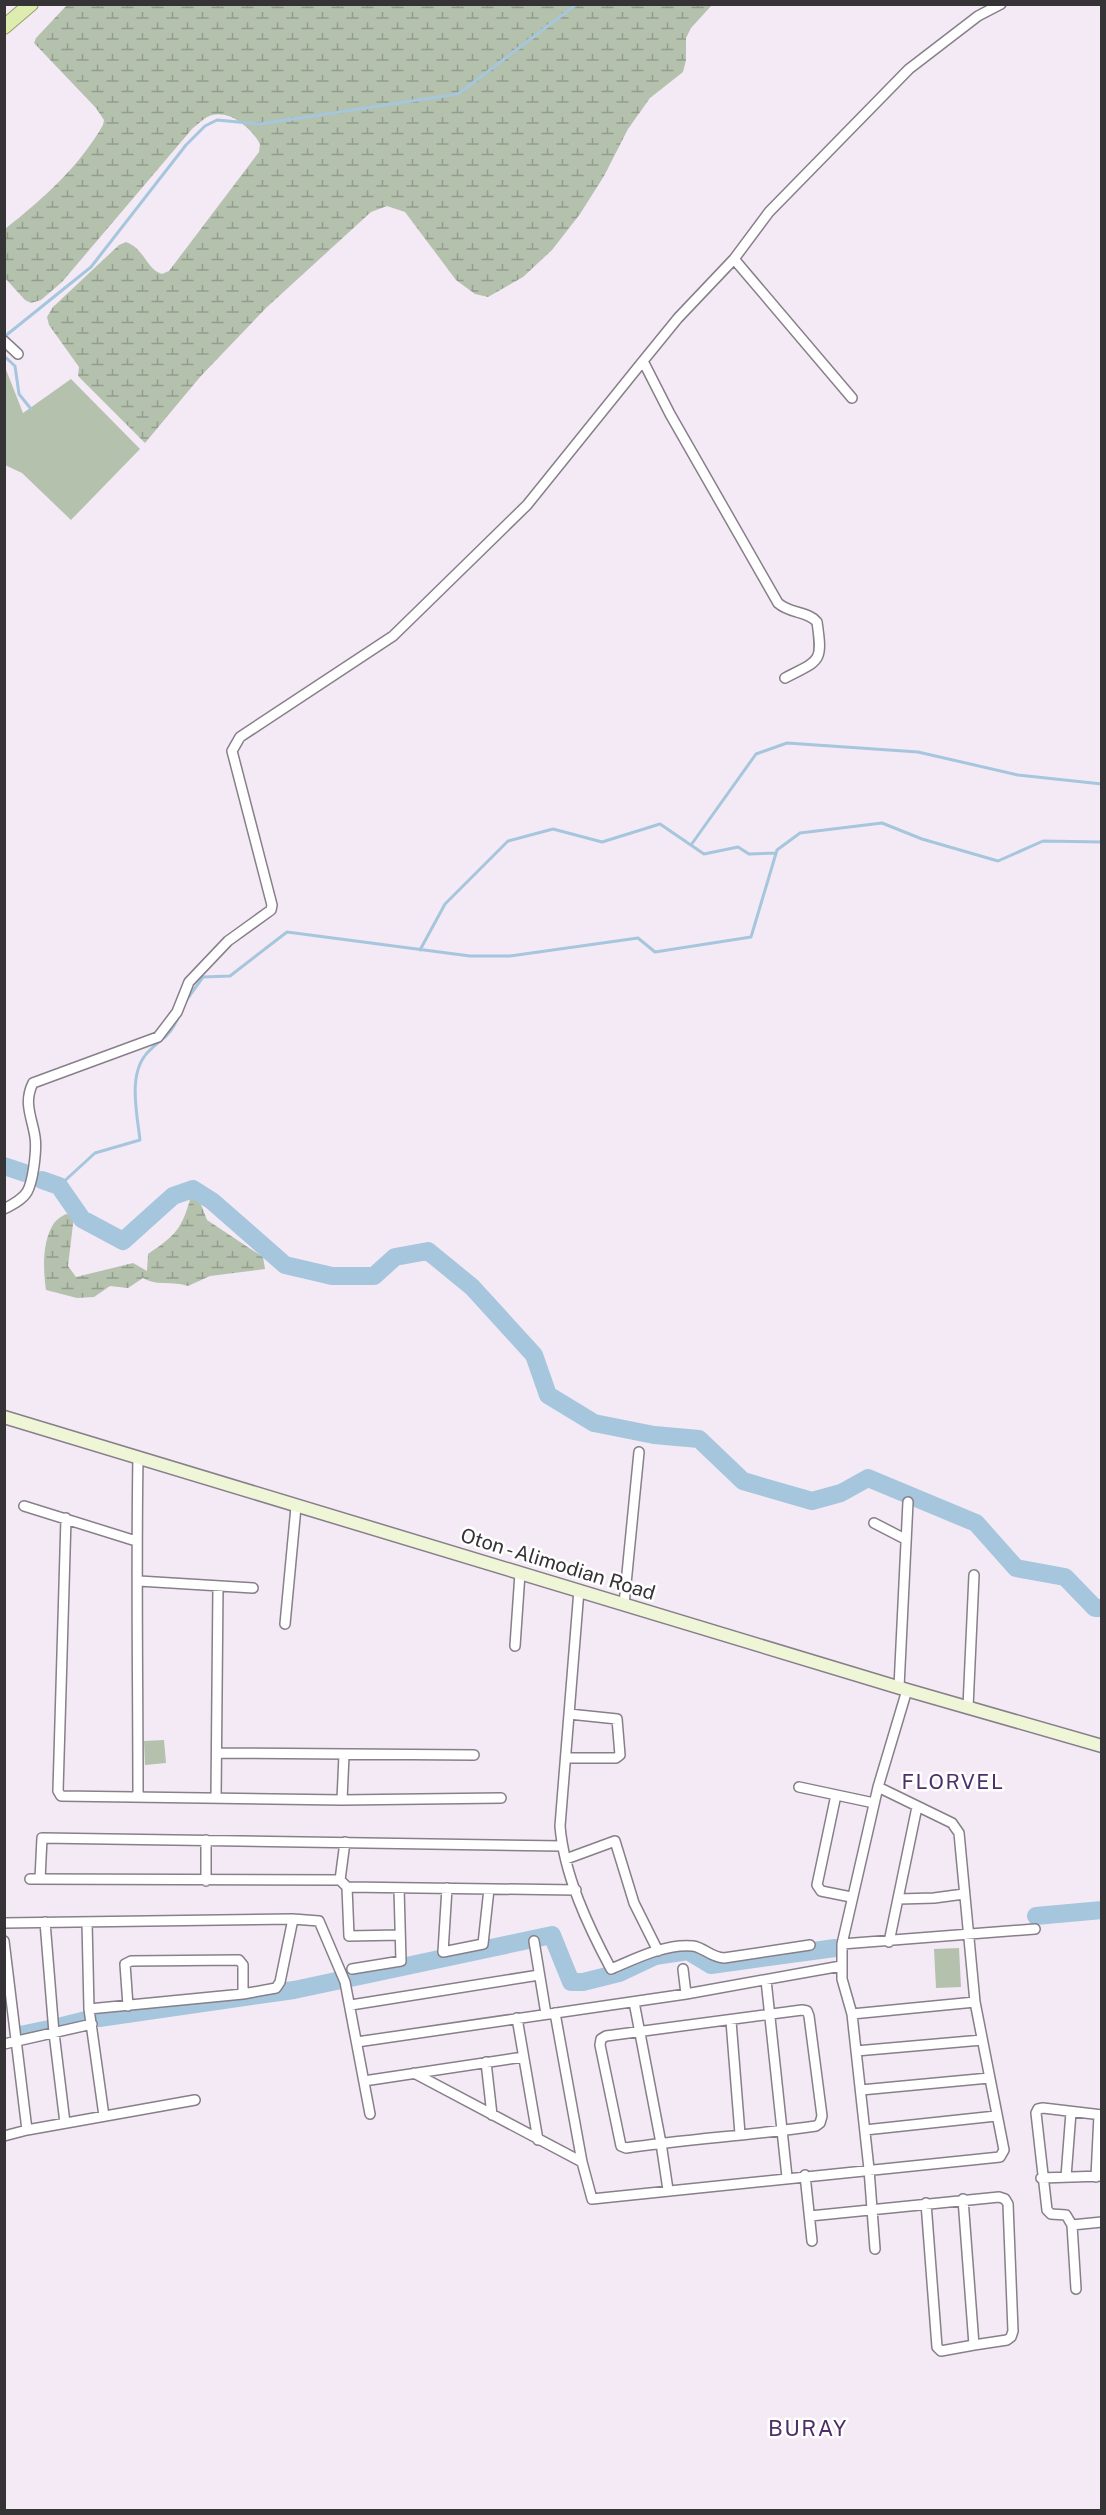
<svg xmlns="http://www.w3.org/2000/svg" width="1106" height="2515" font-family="'Public Sans',sans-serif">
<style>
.green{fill:#b4c1ad}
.wetland{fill:url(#wetland-marsh)}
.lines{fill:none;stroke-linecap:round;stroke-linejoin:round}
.stream{stroke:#a5c6dd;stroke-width:3}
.river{stroke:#a5c6dd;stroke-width:18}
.street-casing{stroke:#877f89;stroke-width:12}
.secondary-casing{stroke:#877f89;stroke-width:15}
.primary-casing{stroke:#96a362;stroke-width:16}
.street{stroke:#fff;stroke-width:9}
.secondary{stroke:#eff6d7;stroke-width:12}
.primary{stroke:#dfecaf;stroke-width:14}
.labels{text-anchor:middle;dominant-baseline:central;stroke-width:5;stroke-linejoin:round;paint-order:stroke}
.street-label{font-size:20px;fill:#363337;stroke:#fff}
.neighbourhood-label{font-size:21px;letter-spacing:1.5px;fill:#4e2f69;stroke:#fff}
.quarter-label{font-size:22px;letter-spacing:1.5px;fill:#4e2f69;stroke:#fff}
</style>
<defs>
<pattern id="wetland-marsh" width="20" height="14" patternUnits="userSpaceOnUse" patternTransform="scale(1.5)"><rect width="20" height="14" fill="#b4c1ad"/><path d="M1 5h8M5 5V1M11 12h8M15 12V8" fill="none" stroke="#939d8e"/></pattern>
</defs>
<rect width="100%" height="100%" fill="#f3eaf5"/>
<!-- green -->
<path class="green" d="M5,367L23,413L71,379L140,449L71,520L22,473L5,465Z
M164,1740L166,1763L145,1765L144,1741Z
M959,1948L961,1987L936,1988L934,1949Z"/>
<!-- wetland -->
<path class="wetland" d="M67,5V4L712,5L691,28L686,38V60L683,72L650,98L628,129L604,176L580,214L552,250L523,277L488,297L475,294L456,280L405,212L387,206L371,212L266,308L200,377L145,443L78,376L79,367L49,325L47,317L53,307L119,245L126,242C145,249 146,269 162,274L169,271L259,152L260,144C252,129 231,110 212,115C205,117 198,124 192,129L62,282L41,300L31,303L25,300L5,278V229C43,199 79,167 103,125L104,120L96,108L34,43L36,38Z
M191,1196L198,1197L207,1220L263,1257L265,1269L210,1276L188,1286C173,1281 156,1286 143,1278L128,1288L110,1286L94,1297L77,1298L46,1290C43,1269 42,1241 54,1223C57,1219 62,1216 66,1214L74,1216L68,1266L76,1277L133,1263L147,1271L148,1254C176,1235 182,1229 191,1196Z"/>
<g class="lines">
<!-- stream -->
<path class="stream" d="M4,337L91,267L186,145L205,126L217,120L260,124L458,94L577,4
M4,356L15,366L19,394L31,409
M691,845L756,754L787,743L918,752L1018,775L1102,784
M420,950L445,904L508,841L553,829L602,842L660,824L704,854L738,847L749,854L776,853
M185,1002L203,977L230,976L287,932L470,956H510L638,938L655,952L751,937L777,850L800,833L882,823L922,839L998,861L1043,841L1102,842
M59,1186L95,1153L140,1140C137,1113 127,1072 149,1051C165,1035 168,1039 179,1016"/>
<!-- river -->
<path class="river" d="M4,1166L25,1173
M42,1180L59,1186L82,1219L123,1241L173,1196L193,1189L212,1201L285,1265L332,1276H374L395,1257L428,1251L472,1287L534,1355L548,1395L594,1423L654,1435L699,1439L743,1481L812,1501L841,1493L868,1478L976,1523L1016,1568L1065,1577L1095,1608H1102
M1036,1916L1102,1910
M99,2018L294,1990L552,1935L571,1982H583L619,1973L655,1956L688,1951L711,1965L835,1948
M58,2027L86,2020
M20,2035L49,2029"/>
<defs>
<path id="street" d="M4,341L18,354
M643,361L678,318L734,259
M852,398L734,259L769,212L909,69L978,16L1001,4
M4,1209C12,1205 22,1200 27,1192C33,1182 37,1150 35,1137C32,1117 23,1103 33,1083L158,1037L177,1012L189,982L228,941L271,910L272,905L232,751L240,737L393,636L527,505L643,361L670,414L778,603C790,614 808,611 817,622C823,663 820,660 785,678
M24,1506L136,1541
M66,1518L58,1791L61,1796L342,1800L501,1798
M874,1523L905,1539
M139,1581L253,1588
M579,1590L560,1826C564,1875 588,1926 611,1969C635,1959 666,1943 693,1946C705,1948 710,1957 724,1958L810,1945
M624,1604L639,1452
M285,1624L296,1507
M515,1646L520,1573
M899,1687L908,1502
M968,1707L974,1575
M217,1753L474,1755
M566,1758H616L620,1755L617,1719L569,1714
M799,1787L874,1803
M836,1795L817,1885L821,1891L851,1897
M138,1797C138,1684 136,1570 138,1457
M216,1798L218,1586
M342,1800L344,1755
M206,1840V1881
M566,1859L615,1841L634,1903L658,1951
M30,1879L340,1880L347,1887L576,1890
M40,1879L42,1838L562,1846
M340,1880L345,1842
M347,1887L349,1936L400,1935
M447,1888L443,1952L483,1944L489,1889
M899,1899L934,1898L964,1894
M45,1922L54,2033L65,2123
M87,1922L89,2009L104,2116
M4,1923L293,1919L319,1921L345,1982L370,2114
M4,1941L27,2130
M534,1941L546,2014
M889,1942L917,1807
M842,1944L1035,1929
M352,1969L401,1961L399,1888
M683,1969L686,1994
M766,1980L787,2177
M634,2002L661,2143L668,2190
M351,2005L539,1975
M128,2006L125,1964L131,1961L239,1960L243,1965V1994
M89,2009L243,1994L276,1988L280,1982L293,1919
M802,2010L807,2011L809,2016L822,2116L820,2123L816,2126C753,2135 689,2139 626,2148L621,2146L600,2045L601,2039L606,2036Z
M555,2013L582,2162L592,2199L1000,2157L1004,2150L975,2002L959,1833L952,1823L878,1787
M852,2014L975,2002
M517,2018L538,2140
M731,2021L740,2134
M357,2042L686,1994L841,1966
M4,2044L92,2024
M856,2051L982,2040
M486,2062L492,2115
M414,2073L582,2162
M364,2081L523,2057
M861,2090L989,2078
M865,2130L996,2116
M4,2136L27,2130L195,2100
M805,2175L812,2241
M1066,2177L1071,2112
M1096,2177L1099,2115
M1041,2178L1102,2176
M926,2203L937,2347L941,2351L974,2345
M810,2216L999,2197L1005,2199L1008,2204L1013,2331L1011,2337L1007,2340L974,2345L963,2199
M1072,2225L1102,2222
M875,2249L869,2169L852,2014L842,1979V1944L878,1787L907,1690
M1076,2289L1072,2225L1066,2215L1051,2214L1047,2210L1036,2113L1038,2109L1043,2108L1102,2115"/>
<path id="secondary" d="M4,1417L907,1690L1102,1746"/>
<path id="primary" d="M4,27L31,4"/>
</defs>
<!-- street casing -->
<use href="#street" class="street-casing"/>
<!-- secondary casing -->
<use href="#secondary" class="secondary-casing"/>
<!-- primary casing -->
<use href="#primary" class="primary-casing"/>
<!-- street -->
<use href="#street" class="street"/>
<!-- secondary -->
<use href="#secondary" class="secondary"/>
<!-- primary -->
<use href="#primary" class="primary"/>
</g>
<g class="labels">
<!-- street labels -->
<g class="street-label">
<text transform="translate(558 1564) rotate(17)">Oton - Alimodian Road</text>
</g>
<!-- neighbourhood labels -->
<g class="neighbourhood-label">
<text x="953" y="1781">FLORVEL</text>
</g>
<!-- quarter labels -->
<g class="quarter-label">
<text x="808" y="2428">BURAY</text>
</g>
</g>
<!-- border -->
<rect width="1106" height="2515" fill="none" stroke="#363337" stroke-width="12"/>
</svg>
